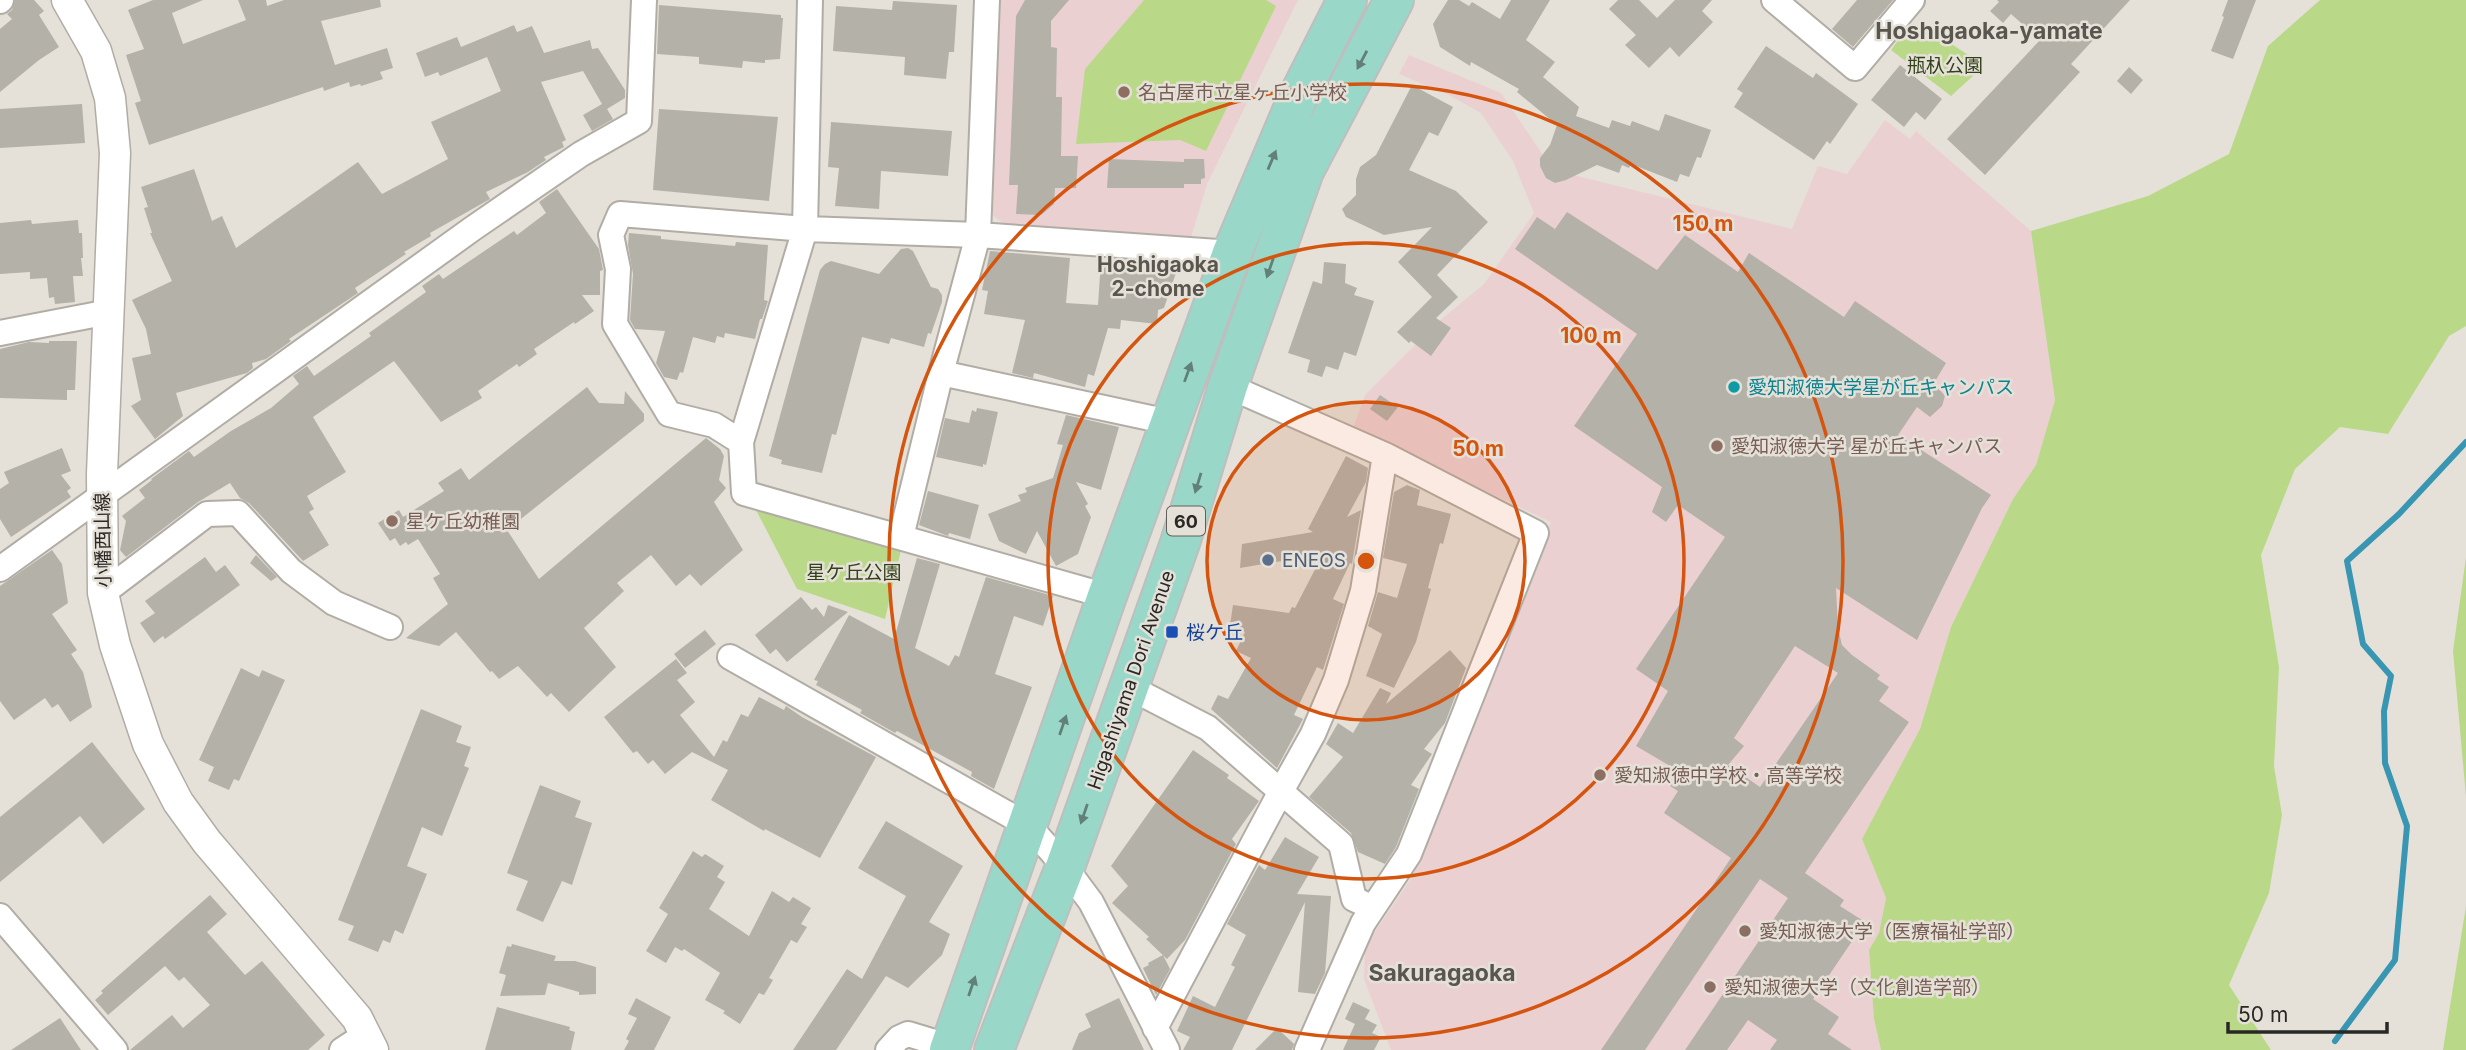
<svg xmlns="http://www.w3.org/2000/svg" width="2466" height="1050" font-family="Inter,'Noto Sans JP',sans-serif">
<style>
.education{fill:#ebd0d1}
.green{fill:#b9d988}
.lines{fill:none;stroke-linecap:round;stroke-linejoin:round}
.stream{stroke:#3996b2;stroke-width:6}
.building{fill:#b4b1a8;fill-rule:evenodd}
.minor-casing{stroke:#b1ada5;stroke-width:28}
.tertiary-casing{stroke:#b1ada5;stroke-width:33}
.primary-casing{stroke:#bfbebe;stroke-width:42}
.minor{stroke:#fff;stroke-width:24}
.tertiary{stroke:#fff;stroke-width:30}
.primary{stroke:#99d7c9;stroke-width:38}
.oneway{fill:#628077}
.ring{fill:none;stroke:#d5540e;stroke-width:3.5}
.education-dot{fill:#8d6e63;stroke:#e5e1d9;stroke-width:2.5}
.culture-dot{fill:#0f9aa8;stroke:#e5e1d9;stroke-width:2.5}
.service-dot{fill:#5c6f8a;stroke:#e5e1d9;stroke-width:2.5}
.transit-dot{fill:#1a4fb4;stroke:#e5e1d9;stroke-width:2.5}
.labels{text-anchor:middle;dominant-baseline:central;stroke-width:5;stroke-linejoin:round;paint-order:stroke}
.shield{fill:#e5e1d9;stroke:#62605b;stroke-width:2}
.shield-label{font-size:18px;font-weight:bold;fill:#2a2825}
.park-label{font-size:19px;fill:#33411b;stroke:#e5e1d9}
.education-label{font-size:19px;fill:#785e54;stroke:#e5e1d9;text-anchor:start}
.culture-label{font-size:19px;fill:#0d838f;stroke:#e5e1d9;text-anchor:start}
.street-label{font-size:19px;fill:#2a2825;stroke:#e5e1d9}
.service-label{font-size:19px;fill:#4e5e75;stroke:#e5e1d9;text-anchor:start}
.transit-label{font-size:19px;fill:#164399;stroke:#e5e1d9;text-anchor:start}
.neighbourhood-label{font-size:21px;font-weight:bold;fill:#59564f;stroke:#e5e1d9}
.quarter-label{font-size:23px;font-weight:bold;fill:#59564f;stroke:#e5e1d9}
.centre{fill:#d5540e;stroke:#e5e1d9;stroke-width:3.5}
.ring-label{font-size:21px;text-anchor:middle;font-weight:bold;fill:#d5540e;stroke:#e5e1d9;stroke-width:5;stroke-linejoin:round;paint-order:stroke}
</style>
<rect width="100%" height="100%" fill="#e5e1d9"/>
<!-- education -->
<path class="education" d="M1001,0H1298L1207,184L1189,244L1004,224L990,213Z
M1409,55L1501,93L1553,170L1792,229L1818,166L1847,174L1885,120L1910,139L1916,131L2031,231L2055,400L2036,465L2013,499L1951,627L1920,729L1862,839L1886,898L1879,933L1869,950L1874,1019L1881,1050H1391L1364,979L1365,946L1411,879L1551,522L1353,428L1365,395L1438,322L1484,284L1534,213L1513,161L1481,113L1449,95L1399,74Z"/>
<!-- green -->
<path class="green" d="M1144,0H1266L1276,6L1206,151L1180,140L1076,144L1085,69Z
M2320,0H2466V326L2449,336L2388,434L2340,427L2295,469L2261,555L2279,667L2274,766L2282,815L2269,893L2229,985L2271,1050H1881L1874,1019L1869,950L1879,933L1886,898L1862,839L1920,729L1951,627L2013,499L2036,465L2055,400L2031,231L2148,196L2229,154L2268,46Z
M1942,38L1970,56L1973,76L1951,96L1891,50L1899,39Z
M756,510L901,550L885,619L797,589Z
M2466,557V797L2453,651Z
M2466,906V1050H2443Z"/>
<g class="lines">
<!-- stream -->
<path class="stream" d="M2335,1041L2395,960L2407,826L2385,763L2384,711L2391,676L2363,644L2347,561L2399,514L2466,442"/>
</g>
<!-- building -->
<path class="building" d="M15,0H34L44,11L39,15L59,47L39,60L0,92V29L12,19L7,14L12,10Z
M153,0H203L172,13L183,44L246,20L238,0H266L267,6L284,0H380L381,7L321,21L335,65L387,48L393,68L380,72L383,79L361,86L360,84L350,87L349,82L324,91L323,87L149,145L135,103L141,101L126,55L144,49L128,10Z
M1025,0H1069L1051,21V47L1057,48L1056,97H1062L1061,156H1078L1076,188H1055L1054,204L1041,215L1016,214L1018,185H1009L1016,16Z
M1448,0H1459L1469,6L1472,2L1500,19L1511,0H1550L1526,40L1555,62L1543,77L1579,107L1576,116L1609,128L1612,120L1630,126L1632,121L1659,131L1665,114L1711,130L1701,158L1697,157L1689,177L1680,174L1677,182L1631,164L1629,168L1622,165L1619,173L1597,165L1566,180L1555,183L1546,178L1540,166V158L1550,145L1557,125L1517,92L1519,89L1471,62L1470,66L1440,47L1433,24Z
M1618,0H1639L1657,18L1675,0H1712L1702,11L1713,22L1679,57L1670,47L1649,68L1625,45L1636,35L1609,9Z
M1857,0H1893L1853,47L1832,29Z
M1997,0H2130L2071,64L2080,72L1985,175L1947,139L2040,40L2011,14L2003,23L1990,11L1999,2Z
M2228,0H2256L2233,59L2211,51L2224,17L2222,16Z
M893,1L957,5L954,52H949L946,79L904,75L905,57L833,51L836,6L892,10Z
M659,5L781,15V18H783L780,59L765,60V63L743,61L742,68L699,64V57L657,54Z
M514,25L517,32L532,26L544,53L590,40L592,49L598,48L625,90V98L607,109L613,119L592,131L583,115L602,104L583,71L541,82L566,140L562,142L564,147L544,157L546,160L528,172L486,192L490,199L430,233L431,236L404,252L406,254L355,288L358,293L289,339L291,341L266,359L252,363L253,368L247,373L176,393L183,416L155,439L131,406L141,400L132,358L151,354L146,329L132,300L172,281L150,233H152L144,208L148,207L141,187L194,169L212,221L222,216L236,248L358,162L382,194L448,159L431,122L501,91L487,57L440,76L438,72L425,77L416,53L457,37L461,47Z
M1766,46L1813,78L1816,73L1858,104L1830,144L1827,141L1814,160L1734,107L1743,93L1737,89Z
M1900,65L1942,99L1925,120L1916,112L1904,127L1871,100Z
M2129,67L2143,80L2131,94L2117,81Z
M1412,85L1453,107L1438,136L1429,132L1409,170L1456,191L1488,222L1437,275L1458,297L1436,318L1451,328L1431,356L1411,341L1409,343L1397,332L1432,297L1398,262L1432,227L1384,235L1346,217L1342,209L1356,195V179L1360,167L1376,155Z
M82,104L85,143L0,148V109Z
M659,109L778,117L769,201L653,190Z
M831,122L952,131L948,176L881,171L879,209L835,206L839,168L828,167Z
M1109,159L1184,162V159H1204L1205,178L1201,179V184H1184V188H1107Z
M557,189L599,249L603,270L600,271V295H582L594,311L575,324L574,322L534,349L537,354L519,367L517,364L478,391L482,398L441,422L394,361L313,417L346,472L307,496L314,509L309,512L329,545L303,561L249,503L240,498L230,483L198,502L126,557L120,550L126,521L122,516L145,498L139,490L152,480L151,479L189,451L194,457L231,431L271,408L299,384L293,376L307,366L314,376L371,336L369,333L426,292L422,286L439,274L443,279L514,231L517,235L546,213L539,202Z
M1567,212L1657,270L1685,235L1738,272L1749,253L1844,317L1855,301L1946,363L1934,383L1945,396L1942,406L1930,417L1917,407L1898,435L1991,495L1982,508L1917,640L1836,588L1838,628L1842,645L1852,655L1880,675L1877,679L1889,687L1879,701L1909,722L1805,873L1844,900L1840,906L1865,922L1813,999L1839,1017L1828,1034L1852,1050H1770L1777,1040L1748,1020L1727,1050H1685L1788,898L1760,879L1645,1050H1601L1731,858L1664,813L1678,791L1670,786L1677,770L1636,746L1668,691L1636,669L1725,537L1678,505L1666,522L1652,512L1662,487L1574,426L1637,334L1515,249L1537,217L1555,229ZM1795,646L1838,673L1760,787L1728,765L1744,746L1734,738Z
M31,220L32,224L78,220L79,233H82L83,258H81L83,276H73L75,302L55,304L54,297L49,298L47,278L30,279V272L0,274V223Z
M629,233L661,236V239L735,246L736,242L768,245L764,300L768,301L762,319H760L755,339L725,333L724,338L717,336L715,343L693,337L683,373L680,372L677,380L664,377L656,363L665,331L635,329L630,320L633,274L628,245Z
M908,248L913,251L931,287L938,289L942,295V302L931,334L928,333L924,347L891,338L889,344L862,337L836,435L832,434L822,473L781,464L782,460L769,456L820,270L825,264L831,261L879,274L901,249Z
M990,251L1070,258L1066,303L1098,305L1101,260L1178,267L1164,308L1158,310L1157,324L1121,320L1120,329L1108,328L1094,376L1088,374L1085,387L1034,373L1033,378L1012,373L1025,320L984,314L988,291L982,290Z
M1324,262L1346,264L1345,283L1357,288L1354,295L1374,301L1356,356L1344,352L1338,370L1326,366L1322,377L1307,372L1310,360L1288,353L1313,281L1322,284Z
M49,341H77L75,390H67V400L0,398V349L29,342L49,343Z
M587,387L599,403L624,404L625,391L644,414V421L507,530L539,579L706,438L720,449L724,456L719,480L726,488L714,502L743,550L701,586L690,574L676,586L651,555L617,583L624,591L584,628L616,667L569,712L551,693L547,697L518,666L499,679L492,671L490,672L456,632L439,646L406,638L448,604L433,578L440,574L418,539L408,545L406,542L400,546L395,538L390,541L378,523L399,510L403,517L444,491L438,483L461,468L469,480Z
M1380,395L1398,407L1387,421L1370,409Z
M977,408L998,412L986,465L983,464V467L936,457L945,418L969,423L972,410L976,412Z
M1066,415L1119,427L1101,490L1076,482L1088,504L1085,506L1091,517L1078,554L1056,566L1037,531L1026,554L999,541L988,514L1021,501L1018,495L1027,492L1025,488L1053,478L1063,445L1057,444Z
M62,448L71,471L61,475L71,488L67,491L71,497L11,537L0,519V489L9,483L4,472Z
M1346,456L1368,468L1366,482L1347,517L1361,510L1352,564L1350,563L1333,599L1344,604L1323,670L1317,667L1294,715L1303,719L1277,768L1211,709L1218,695L1228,699L1251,658L1236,651L1245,632L1230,625L1233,605L1289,613L1292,607L1295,608L1323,554L1240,568L1242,544L1313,532L1308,529Z
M1407,485L1420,490L1417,505L1451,514L1443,544L1440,543L1428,588L1431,589L1416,642L1394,688L1366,676L1382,634L1368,626L1378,592L1397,598L1407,564L1383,558L1394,492Z
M928,491L979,505L970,539L949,533L948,536L919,525Z
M52,550L62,564L68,603L52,614L77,650L71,654L83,672L92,707L70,722L58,704L52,708L45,698L14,720L0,701V586Z
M256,555L277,577L271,581L250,563Z
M205,557L216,572L225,565L240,585L165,639L163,636L154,643L140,623L155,613L145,601Z
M917,558L940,564L915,648L949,666L955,655L959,657L986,577L1053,596L1043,626L1014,616L995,674L1032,687L994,789L971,776L972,772L897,731L895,733L860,713L862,710L816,685L818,681L814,680L849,615L894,639Z
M801,597L812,610L816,607L824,617L828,605L848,612L787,662L776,649L770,654L755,635Z
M705,630L716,644L685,668L674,654Z
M1450,650L1466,668L1445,723L1424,749L1432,754L1411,785L1419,789L1396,847L1385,864L1358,852L1351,833L1309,797L1343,757L1326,744L1338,723L1353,733L1380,688L1391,693L1386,704Z
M676,659L687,673L677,680L695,702L680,715L714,757L723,740L727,742L741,714L748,717L759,697L784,710L786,706L802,717L876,757L820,858L765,829L764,831L711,800L728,770L692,752L665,774L653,760L648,764L637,751L633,753L604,717Z
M241,668L259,677L262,670L285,680L239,781L234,779L229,790L208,781L214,767L199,760Z
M421,709L462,726L456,742L471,747L464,766L469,768L442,836L422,827L407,866L427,874L403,934L395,930L390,943L383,940L378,952L348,940L354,926L338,920Z
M92,742L145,809L103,844L80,816L0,882V817Z
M1193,750L1229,775L1227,778L1259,801L1232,839L1236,844L1185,940L1167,959L1146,939L1149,937L1112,903L1128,886L1111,866Z
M540,785L581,801L575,817L592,823L572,885L562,881L543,922L516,910L528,881L507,873Z
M886,821L963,866L929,922L950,934L942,955L908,988L886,976L836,1050H793L847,969L862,979L906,896L858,868Z
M1285,837L1319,857L1297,894L1331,896L1325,973L1315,994L1298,992L1305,902L1232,1050H1183L1190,1037L1177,1031L1193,996L1215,1007L1235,967L1231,965L1246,935L1227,924L1259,865L1265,870Z
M693,851L702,857L705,854L724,866L717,877L725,882L709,909L749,936L772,891L789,902L793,897L811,908L801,924L807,927L797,943L791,940L769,978L773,980L764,995L759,993L740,1024L723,1013L725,1011L705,1000L720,973L684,949L682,951L675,947L666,963L646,951L668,914L659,908Z
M210,895L227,914L207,932L245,975L262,961L325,1035L308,1050H130L172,1015L183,1028L210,1005L184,977L179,981L165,966L108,1015L95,1000L103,993L101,991Z
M512,944L556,956L554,961H575L596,967V994L579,995V992L548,983L545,995L500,996L506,975L499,973L507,946L511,947Z
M1163,955L1170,969L1156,995L1143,968L1149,965L1148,963Z
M636,998L671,1017L654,1050H624L629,1041L626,1039L637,1018L628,1014Z
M1119,998L1144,1050H1072L1079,1033L1091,1027L1085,1014Z
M1353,1002L1370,1010L1365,1019L1377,1025L1372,1033L1381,1037L1374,1050H1343L1355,1024L1345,1019Z
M497,1007L570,1027L569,1030L575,1032L571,1050H485Z
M60,1018L81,1050H11Z
M1277,1028L1294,1044L1292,1050H1255Z"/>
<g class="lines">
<defs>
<path id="minor" d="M810,0L805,229L741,442L744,493L1107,596
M1774,0L1855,68L1912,0
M0,1L1,0
M0,333L109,312
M941,373L1169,422
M1228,386L1385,455L1536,533L1409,854L1363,923L1307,1050
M741,442L714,425L669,414L615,324L618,269L611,235L620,214L805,229L978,235L1232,253
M901,537L941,373L978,235L987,0
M0,569L472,229L581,154L639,121L644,0
M103,593L207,514L238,513L291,571L334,603L390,627
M730,657L1029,826L1065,867L1091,902L1167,1050
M1129,687L1208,728L1341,844L1354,899L1373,908
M0,916L115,1050
M1155,1028L1280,793L1313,734L1336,680L1363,591L1385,455
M342,1050L365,1035
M888,1050L899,1038L908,1034L951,1047"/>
<path id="tertiary" d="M67,0L96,51L110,98L115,153L102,474L103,593L115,645L148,744L178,802L207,842L357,1018L373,1050"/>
<path id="primary" d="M949,1050L1107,596L1232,253L1298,97L1347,0
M994,1050L1065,867L1180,543L1228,386L1304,171L1394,0"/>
</defs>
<!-- minor casing -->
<use href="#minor" class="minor-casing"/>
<!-- tertiary casing -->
<use href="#tertiary" class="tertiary-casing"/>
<!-- primary casing -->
<use href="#primary" class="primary-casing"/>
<!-- minor -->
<use href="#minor" class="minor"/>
<!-- tertiary -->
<use href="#tertiary" class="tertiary"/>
<!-- primary -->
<use href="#primary" class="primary"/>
</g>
<!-- one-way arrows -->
<defs><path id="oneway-solid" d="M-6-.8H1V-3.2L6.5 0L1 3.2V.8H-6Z" transform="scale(1.75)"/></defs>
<g class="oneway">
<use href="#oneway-solid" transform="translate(1362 60) rotate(118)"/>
<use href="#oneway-solid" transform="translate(1272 160) rotate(-67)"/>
<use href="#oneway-solid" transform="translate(1270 268) rotate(109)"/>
<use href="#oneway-solid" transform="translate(1188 372) rotate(-70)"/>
<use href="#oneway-solid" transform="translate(1198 483) rotate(107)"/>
<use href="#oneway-solid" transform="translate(1063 725) rotate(-71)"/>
<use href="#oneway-solid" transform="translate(1084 814) rotate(109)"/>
<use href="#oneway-solid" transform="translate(972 986) rotate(-71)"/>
</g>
<!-- distance rings -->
<circle cx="1366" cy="561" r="159" fill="#d5540e" fill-opacity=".12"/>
<g class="ring">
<circle cx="1366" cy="561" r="159"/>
<circle cx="1366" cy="561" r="318"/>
<circle cx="1366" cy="561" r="477"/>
</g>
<!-- markers -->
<g class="education-dot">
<circle cx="1124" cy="92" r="7"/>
<circle cx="1717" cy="446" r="7"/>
<circle cx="392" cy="521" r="7"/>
<circle cx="1600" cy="775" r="7"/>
<circle cx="1745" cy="931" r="7"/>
<circle cx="1710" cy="987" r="7"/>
</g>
<circle class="culture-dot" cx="1734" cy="387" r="7"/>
<circle class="service-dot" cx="1268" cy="560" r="7"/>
<rect class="transit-dot" x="1165" y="625" width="14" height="14" rx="3.5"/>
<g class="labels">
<!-- shield labels -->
<rect class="shield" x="1167" y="506.5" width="38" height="29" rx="5"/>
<g class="shield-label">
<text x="1186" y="521">60</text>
</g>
<!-- park labels -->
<g class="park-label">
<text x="1945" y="65">瓶杁公園</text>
<text x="854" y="572">星ケ丘公園</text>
</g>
<!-- education labels -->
<g class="education-label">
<text x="1138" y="92">名古屋市立星ヶ丘小学校</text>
<text x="1731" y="446">愛知淑徳大学 星が丘キャンパス</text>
<text x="406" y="521">星ケ丘幼稚園</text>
<text x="1614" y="775">愛知淑徳中学校・高等学校</text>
<text x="1759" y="931">愛知淑徳大学（医療福祉学部）</text>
<text x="1724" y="987">愛知淑徳大学（文化創造学部）</text>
</g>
<!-- culture labels -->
<g class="culture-label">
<text x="1748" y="387">愛知淑徳大学星が丘キャンパス</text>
</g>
<!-- street labels -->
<g class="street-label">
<text transform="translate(103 540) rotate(-91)">小幡西山線</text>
<text transform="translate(1131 680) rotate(-71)">Higashiyama Dori Avenue</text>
</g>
<!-- service labels -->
<g class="service-label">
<text x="1282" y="560">ENEOS</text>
</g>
<!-- transit labels -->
<g class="transit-label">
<text x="1186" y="632">桜ケ丘</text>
</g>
<!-- neighbourhood labels -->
<g class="neighbourhood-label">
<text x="1158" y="264">Hoshigaoka<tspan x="1158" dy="24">2-chome</tspan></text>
</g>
<!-- quarter labels -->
<g class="quarter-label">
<text x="1989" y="31">Hoshigaoka-yamate</text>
<text x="1442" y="973">Sakuragaoka</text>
</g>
</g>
<circle cx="1366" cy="561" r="10" class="centre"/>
<g class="ring-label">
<text x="1703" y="231">150 m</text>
<text x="1591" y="343">100 m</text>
<text x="1478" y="456">50 m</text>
</g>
<!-- scale -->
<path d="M2228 1022v10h159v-10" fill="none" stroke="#2a2825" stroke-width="3.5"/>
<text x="2238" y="1022" font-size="21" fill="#2a2825" stroke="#e5e1d9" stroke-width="5" paint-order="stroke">50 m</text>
</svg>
